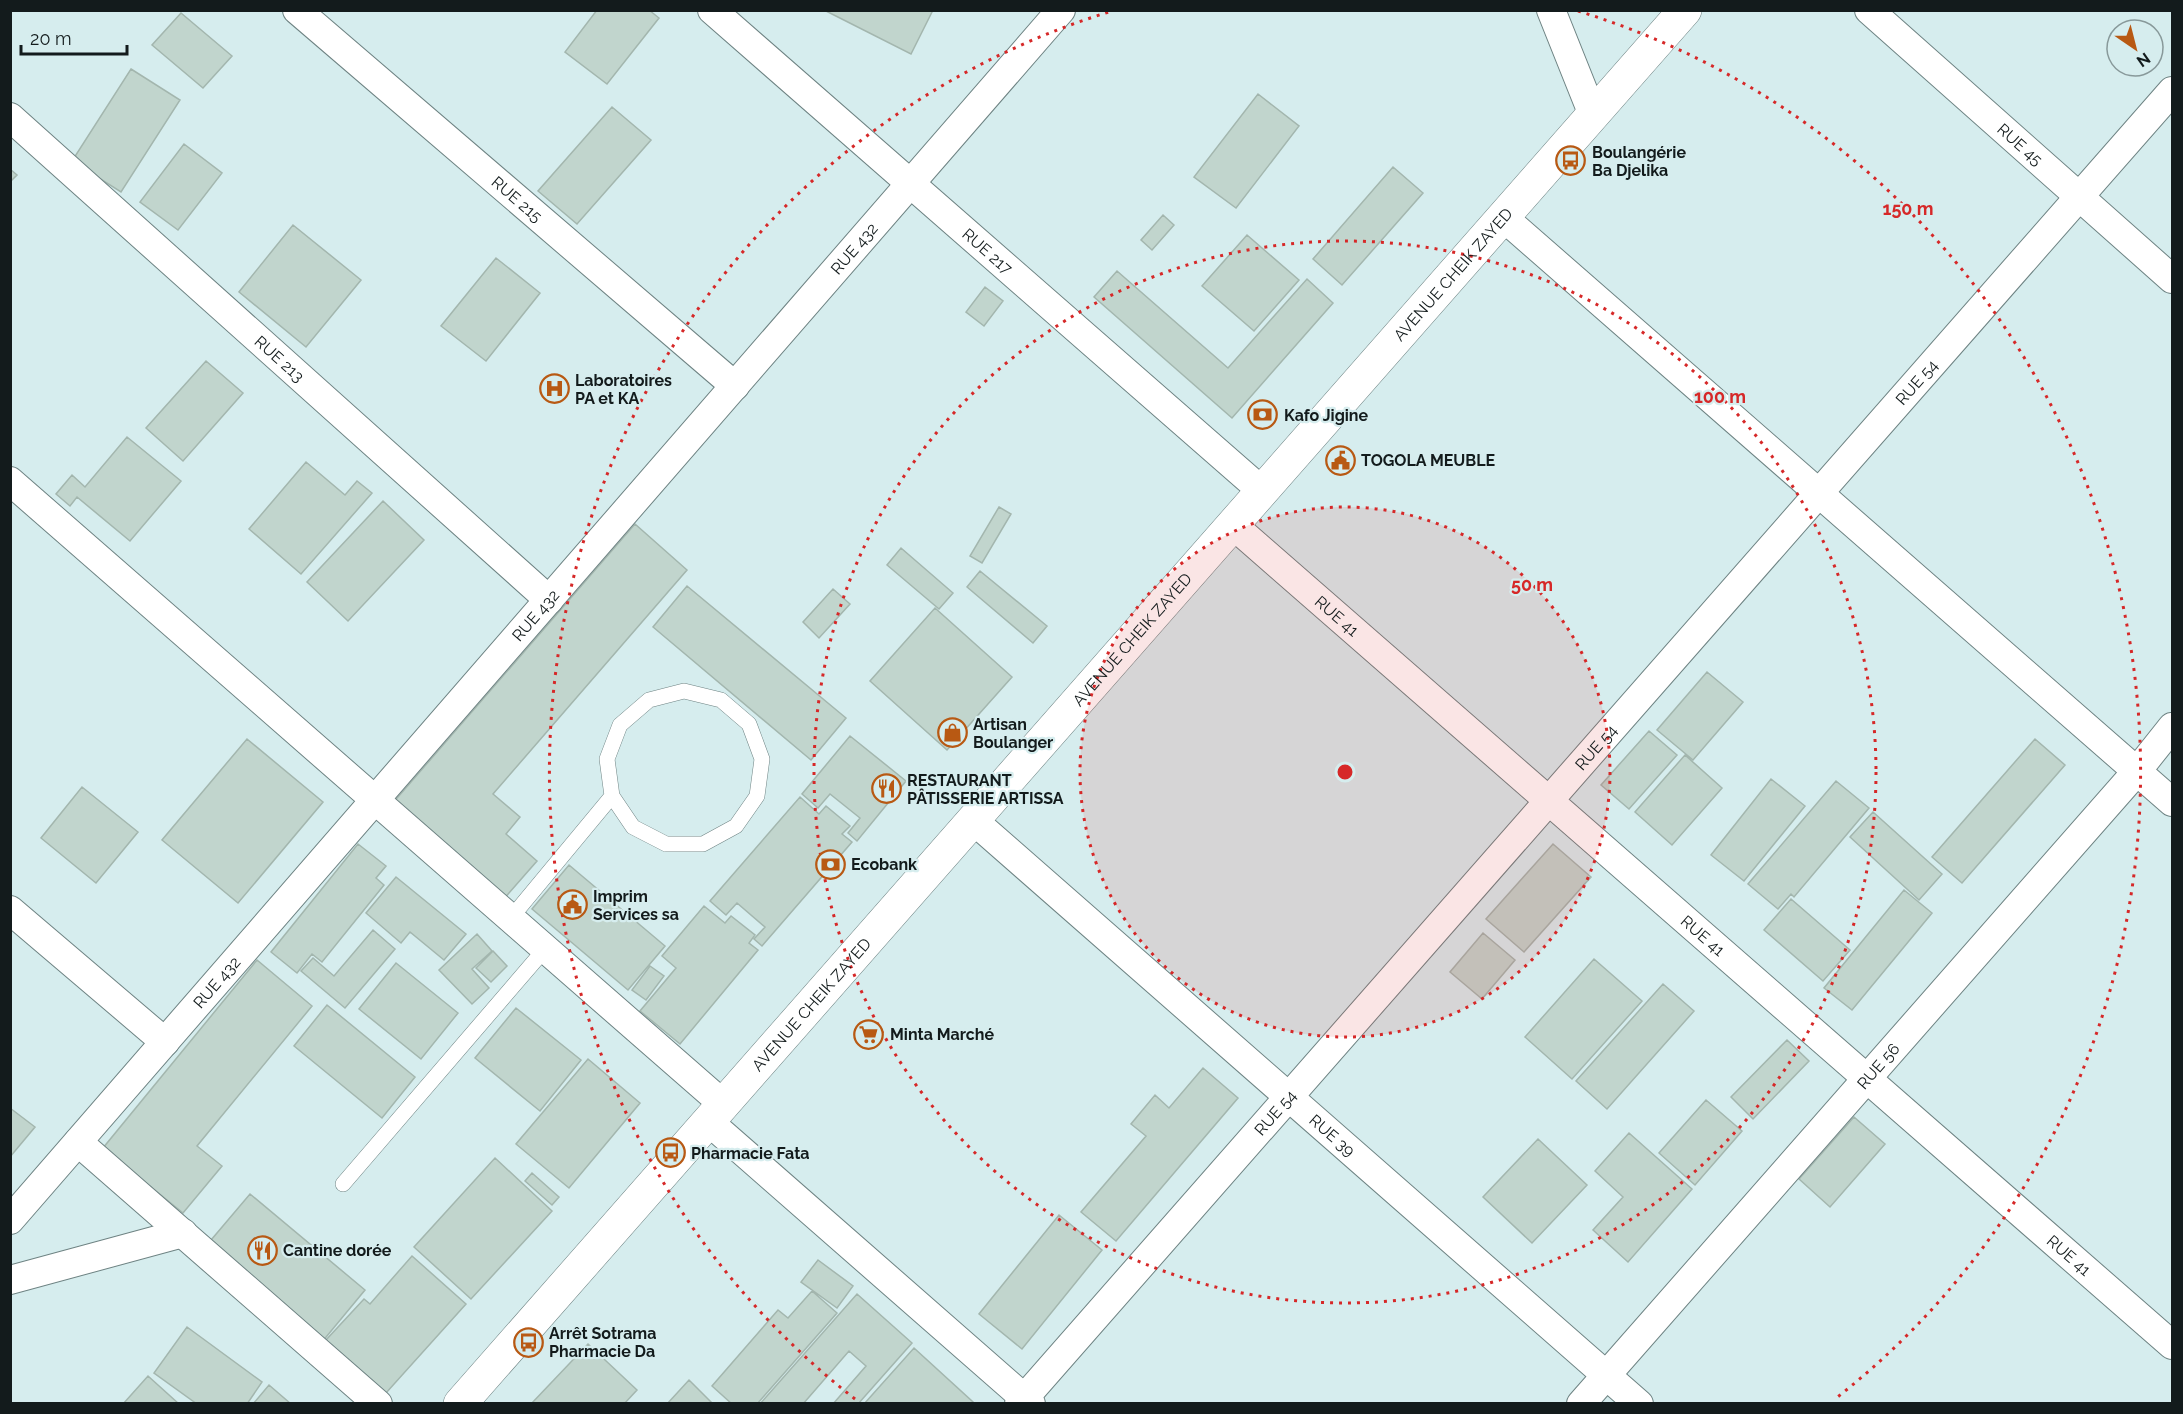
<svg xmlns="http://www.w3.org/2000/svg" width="2183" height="1414" font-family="Raleway,sans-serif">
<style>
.building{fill:#c1d5cd;stroke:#a3b6ae;stroke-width:1.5}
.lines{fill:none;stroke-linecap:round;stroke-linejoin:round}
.lane-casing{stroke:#6e8383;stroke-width:16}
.street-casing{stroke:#6e8383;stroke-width:30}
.secondary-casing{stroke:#6e8383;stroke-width:34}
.lane{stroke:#fff;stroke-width:15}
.street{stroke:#fff;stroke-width:28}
.secondary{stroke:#fff;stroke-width:33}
.ring{fill:none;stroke:#d62828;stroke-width:3;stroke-dasharray:3 6}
.labels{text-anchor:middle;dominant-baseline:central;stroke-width:4.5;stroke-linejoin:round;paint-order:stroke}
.street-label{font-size:16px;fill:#131b1c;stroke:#d6edee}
.poi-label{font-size:16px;font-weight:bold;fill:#131b1c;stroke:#d6edee;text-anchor:start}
.centre{fill:#d62828;stroke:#d6edee;stroke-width:3}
.ring-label{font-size:18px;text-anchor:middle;font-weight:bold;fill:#d62828;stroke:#d6edee;stroke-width:4.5;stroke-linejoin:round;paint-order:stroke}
</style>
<rect width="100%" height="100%" fill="#d6edee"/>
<!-- building -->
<path class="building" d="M597,10H649L659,18L607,84L565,52Z
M824,10H933L911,54Z
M181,13L232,56L203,88L152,45Z
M131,69L180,100L121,192L72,161Z
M1258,94L1299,126L1236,208L1194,177Z
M612,107L651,140L577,224L538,191Z
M184,144L222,173L178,230L140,202Z
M1393,167L1423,193L1342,285L1313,259Z
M10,169L17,175L10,182Z
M1163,215L1174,225L1152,250L1141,240Z
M293,225L361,280L306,347L239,292Z
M1247,235L1299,280L1254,331L1202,286Z
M496,258L540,293L486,361L441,326Z
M1117,271L1228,368L1307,279L1333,303L1232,418L1094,297Z
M985,287L1003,301L984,326L966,312Z
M206,361L243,393L183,461L146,428Z
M127,437L181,481L130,541L77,497L70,506L56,494L72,475L85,487Z
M306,462L345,495L357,481L372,493L301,574L249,529Z
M383,501L424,540L348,621L307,582Z
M999,507L1011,514L982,563L970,556Z
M635,524L687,570L493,794L520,817L506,834L537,861L502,901L391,805Z
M901,548L953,593L939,609L887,565Z
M980,571L1047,626L1033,643L967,587Z
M687,586L846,718L811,760L653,627Z
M833,589L850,604L819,638L803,622Z
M935,608L1012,677L947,750L870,681Z
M1707,672L1743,702L1693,760L1657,730Z
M1649,731L1677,755L1629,809L1601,785Z
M850,736L906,781L857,841L848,833L860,818L830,794L818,808L802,794Z
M247,739L323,802L238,903L162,840Z
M2035,739L2065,765L1962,883L1932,857Z
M1685,755L1722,788L1672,845L1635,812Z
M1771,779L1805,806L1744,881L1711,855Z
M1836,781L1869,808L1794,897L1791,894L1778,909L1748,884Z
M82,787L138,832L96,883L41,838Z
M800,797L819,814L826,806L850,826L842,834L852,842L762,946L754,939L765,927L737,903L726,915L710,901Z
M1873,812L1942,874L1919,900L1850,837Z
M358,844L386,866L376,878L384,885L322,962L312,954L297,973L271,952Z
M1553,844L1591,877L1524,952L1486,919Z
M569,865L665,946L628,990L532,909Z
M396,877L466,934L444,960L410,932L401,943L366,913Z
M1904,890L1932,913L1852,1010L1824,988Z
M1791,899L1850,950L1823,981L1764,930Z
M704,906L725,923L731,916L755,935L749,943L758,950L680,1044L640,1011L676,968L662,956Z
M373,930L395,949L345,1008L301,971L313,958L334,976Z
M1483,933L1515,960L1482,999L1450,972Z
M477,934L492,951L472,969L489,988L472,1004L439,970Z
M493,951L507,966L491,982L476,968Z
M1594,959L1642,1001L1572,1079L1525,1037Z
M257,960L312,1006L197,1146L222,1166L183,1213L103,1148Z
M396,963L458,1013L421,1059L359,1009Z
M650,966L664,976L646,1000L632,990Z
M1663,984L1694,1011L1607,1109L1576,1081Z
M327,1005L415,1077L382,1118L294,1046Z
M516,1008L581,1060L540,1111L475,1058Z
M1787,1040L1809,1061L1753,1119L1731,1097Z
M588,1059L640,1103L569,1188L516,1144Z
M1203,1068L1238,1098L1116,1241L1081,1212L1146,1136L1131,1124L1155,1095L1169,1108Z
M1706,1100L1742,1131L1695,1185L1659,1153Z
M10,1108L35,1127L10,1157Z
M1854,1117L1885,1144L1830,1207L1799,1179Z
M1629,1133L1692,1189L1628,1262L1593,1230L1623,1197L1595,1171Z
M1538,1139L1587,1185L1532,1243L1483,1197Z
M495,1158L552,1211L471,1299L414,1247Z
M532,1173L559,1197L552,1205L525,1181Z
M250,1194L365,1290L322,1342L206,1246Z
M1059,1215L1102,1250L1022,1349L979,1314Z
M412,1256L466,1304L386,1393L326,1340L364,1299L370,1304Z
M818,1260L853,1286L837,1308L801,1282Z
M812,1291L837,1313L757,1404H732L712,1386L778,1310L788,1318Z
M857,1294L912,1343L858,1404H833L866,1366L849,1351L803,1404H760Z
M187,1327L262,1382L247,1404H197L154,1373Z
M588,1344L637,1390L624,1404H531Z
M914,1348L973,1402L972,1404H864Z
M148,1376L179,1404H123Z
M689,1380L713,1404H667Z
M269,1385L291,1404H253Z"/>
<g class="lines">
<defs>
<path id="lane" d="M510,919L612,796L607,759L620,725L649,700L684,691L721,700L749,724L762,759L757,796L736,826L703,844H666L633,827L612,796
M343,1184L545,949"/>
<g id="street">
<path id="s1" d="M297,10L735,386"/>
<path id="s2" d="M712,10L1262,491"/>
<path d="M1551,10L1593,115"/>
<path id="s3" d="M1869,10L2172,279"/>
<path id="s4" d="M10,117L549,600"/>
<path d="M1503,217L2172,802"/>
<path d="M10,481L723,1104"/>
<path id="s5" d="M1233,525L2172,1345"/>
<path id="s6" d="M973,820L1639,1404"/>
<path d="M10,910L165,1042"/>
<path d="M708,1121L1031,1404"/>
<path d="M78,1142L378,1404"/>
<path id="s7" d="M10,1220L1061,10"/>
<path d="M10,1280L183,1233"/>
<path id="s8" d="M1019,1404L2172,91"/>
<path id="s9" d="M1581,1404L2137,771L2172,727"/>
</g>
<g id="secondary">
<path id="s10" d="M460,1404L1685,10"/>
</g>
</defs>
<!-- lane casing -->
<use href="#lane" class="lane-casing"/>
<!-- street casing -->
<use href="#street" class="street-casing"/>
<!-- secondary casing -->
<use href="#secondary" class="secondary-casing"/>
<!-- lane -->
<use href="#lane" class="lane"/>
<!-- street -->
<use href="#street" class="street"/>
<!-- secondary -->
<use href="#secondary" class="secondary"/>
</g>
<!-- distance rings -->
<circle cx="1345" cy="772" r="265" fill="#d62828" fill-opacity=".12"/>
<g class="ring">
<circle cx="1345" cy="772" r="265"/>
<circle cx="1345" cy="772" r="531"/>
<path d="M855 1399A796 796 0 0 1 1112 11M1578 11A796 796 0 0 1 1835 1399"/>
</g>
<!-- icons -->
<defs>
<symbol id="bus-ring" viewBox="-11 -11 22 22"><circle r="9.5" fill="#d6edee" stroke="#b85913" stroke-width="1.5"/><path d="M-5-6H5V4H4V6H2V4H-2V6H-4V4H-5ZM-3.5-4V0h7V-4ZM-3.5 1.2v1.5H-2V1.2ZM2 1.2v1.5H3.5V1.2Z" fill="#b85913"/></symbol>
<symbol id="hospital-ring" viewBox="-11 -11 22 22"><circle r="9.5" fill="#d6edee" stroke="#b85913" stroke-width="1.5"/><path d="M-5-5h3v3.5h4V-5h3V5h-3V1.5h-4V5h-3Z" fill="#b85913"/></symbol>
<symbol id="bank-ring" viewBox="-11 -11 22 22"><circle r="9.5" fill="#d6edee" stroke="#b85913" stroke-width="1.5"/><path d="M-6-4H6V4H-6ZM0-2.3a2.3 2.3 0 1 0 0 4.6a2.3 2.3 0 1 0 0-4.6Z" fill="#b85913"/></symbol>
<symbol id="civic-ring" viewBox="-11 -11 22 22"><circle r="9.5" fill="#d6edee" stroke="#b85913" stroke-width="1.5"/><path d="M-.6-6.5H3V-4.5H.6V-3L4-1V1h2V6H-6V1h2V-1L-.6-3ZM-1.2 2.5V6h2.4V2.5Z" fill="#b85913"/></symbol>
<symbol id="shop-ring" viewBox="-11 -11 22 22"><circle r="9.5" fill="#d6edee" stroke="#b85913" stroke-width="1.5"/><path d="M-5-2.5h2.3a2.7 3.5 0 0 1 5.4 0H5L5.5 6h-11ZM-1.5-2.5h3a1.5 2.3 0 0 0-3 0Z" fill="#b85913"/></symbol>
<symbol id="restaurant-ring" viewBox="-11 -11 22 22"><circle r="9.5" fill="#d6edee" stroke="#b85913" stroke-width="1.5"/><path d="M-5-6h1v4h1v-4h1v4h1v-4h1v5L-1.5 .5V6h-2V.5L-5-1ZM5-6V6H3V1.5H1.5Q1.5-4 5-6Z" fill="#b85913"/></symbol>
<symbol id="supermarket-ring" viewBox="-11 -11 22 22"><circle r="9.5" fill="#d6edee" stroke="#b85913" stroke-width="1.5"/><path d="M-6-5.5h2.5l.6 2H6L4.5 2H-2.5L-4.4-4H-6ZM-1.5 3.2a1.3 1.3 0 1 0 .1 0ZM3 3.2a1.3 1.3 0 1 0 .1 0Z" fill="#b85913"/></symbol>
</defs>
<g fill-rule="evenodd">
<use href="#bus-ring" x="1554" y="144" width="33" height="33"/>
<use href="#hospital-ring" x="538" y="372" width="33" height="33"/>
<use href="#bank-ring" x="1246" y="398" width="33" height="33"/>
<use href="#civic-ring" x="1324" y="444" width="33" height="33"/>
<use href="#shop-ring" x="936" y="716" width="33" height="33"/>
<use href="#restaurant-ring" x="870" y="772" width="33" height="33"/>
<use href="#bank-ring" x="814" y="848" width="33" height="33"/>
<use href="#civic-ring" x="556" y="888" width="33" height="33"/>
<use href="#supermarket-ring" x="852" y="1018" width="33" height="33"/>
<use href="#bus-ring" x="654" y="1136" width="33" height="33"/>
<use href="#restaurant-ring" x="246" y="1234" width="33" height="33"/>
<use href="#bus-ring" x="512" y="1326" width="33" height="33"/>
</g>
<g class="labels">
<!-- street labels -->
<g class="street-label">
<text stroke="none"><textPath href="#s3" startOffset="202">RUE 45</textPath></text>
<text stroke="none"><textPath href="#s1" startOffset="290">RUE 215</textPath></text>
<text stroke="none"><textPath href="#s7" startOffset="1287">RUE 432</textPath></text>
<text stroke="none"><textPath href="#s2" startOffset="366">RUE 217</textPath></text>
<text stroke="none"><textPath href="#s10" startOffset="1504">AVENUE CHEIK ZAYED</textPath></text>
<text stroke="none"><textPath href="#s4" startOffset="362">RUE 213</textPath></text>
<text stroke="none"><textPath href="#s8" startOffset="1360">RUE 54</textPath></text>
<text stroke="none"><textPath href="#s7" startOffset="801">RUE 432</textPath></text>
<text stroke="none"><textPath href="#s5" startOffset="138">RUE 41</textPath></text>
<text stroke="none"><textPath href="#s10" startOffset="1018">AVENUE CHEIK ZAYED</textPath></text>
<text stroke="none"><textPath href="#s8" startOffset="874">RUE 54</textPath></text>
<text stroke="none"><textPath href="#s5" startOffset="624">RUE 41</textPath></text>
<text stroke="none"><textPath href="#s7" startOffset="315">RUE 432</textPath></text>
<text stroke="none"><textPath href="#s10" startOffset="532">AVENUE CHEIK ZAYED</textPath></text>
<text stroke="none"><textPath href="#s9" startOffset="450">RUE 56</textPath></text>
<text stroke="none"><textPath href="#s8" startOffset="388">RUE 54</textPath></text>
<text stroke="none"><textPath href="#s6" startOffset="478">RUE 39</textPath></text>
<text stroke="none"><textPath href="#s5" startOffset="1110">RUE 41</textPath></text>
</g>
<!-- poi labels -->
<g class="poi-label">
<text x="1592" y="152">Boulangérie<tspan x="1592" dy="18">Ba Djelika</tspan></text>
<text x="575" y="380">Laboratoires<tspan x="575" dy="18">PA et KA</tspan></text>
<text x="1284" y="415">Kafo Jigine</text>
<text x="1361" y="460">TOGOLA MEUBLE</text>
<text x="973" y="724">Artisan<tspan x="973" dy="18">Boulanger</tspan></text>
<text x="907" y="780">RESTAURANT<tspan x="907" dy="18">PÂTISSERIE ARTISSA</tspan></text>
<text x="851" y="864">Ecobank</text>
<text x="593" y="896">Imprim<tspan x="593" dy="18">Services sa</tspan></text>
<text x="890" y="1034">Minta Marché</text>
<text x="691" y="1153">Pharmacie Fata</text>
<text x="283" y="1250">Cantine dorée</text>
<text x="549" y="1333">Arrêt Sotrama<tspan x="549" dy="18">Pharmacie Da</tspan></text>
</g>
</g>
<circle cx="1345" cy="772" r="9" class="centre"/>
<g class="ring-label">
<text x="1908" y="215">150 m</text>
<text x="1720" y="403">100 m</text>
<text x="1532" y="591">50 m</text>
</g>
<!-- border -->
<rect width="2183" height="1414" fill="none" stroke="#131b1c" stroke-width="24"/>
<!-- north arrow -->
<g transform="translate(2135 48) rotate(145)"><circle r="28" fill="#d6edee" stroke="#88999a" stroke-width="1.5"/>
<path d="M0-4.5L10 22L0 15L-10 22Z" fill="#b85913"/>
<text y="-9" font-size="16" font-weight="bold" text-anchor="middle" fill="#131b1c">N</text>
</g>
<!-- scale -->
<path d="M21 45v9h106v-9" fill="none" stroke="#131b1c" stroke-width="3"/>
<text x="30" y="45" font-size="18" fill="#131b1c" stroke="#d6edee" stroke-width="4.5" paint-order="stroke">20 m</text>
</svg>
